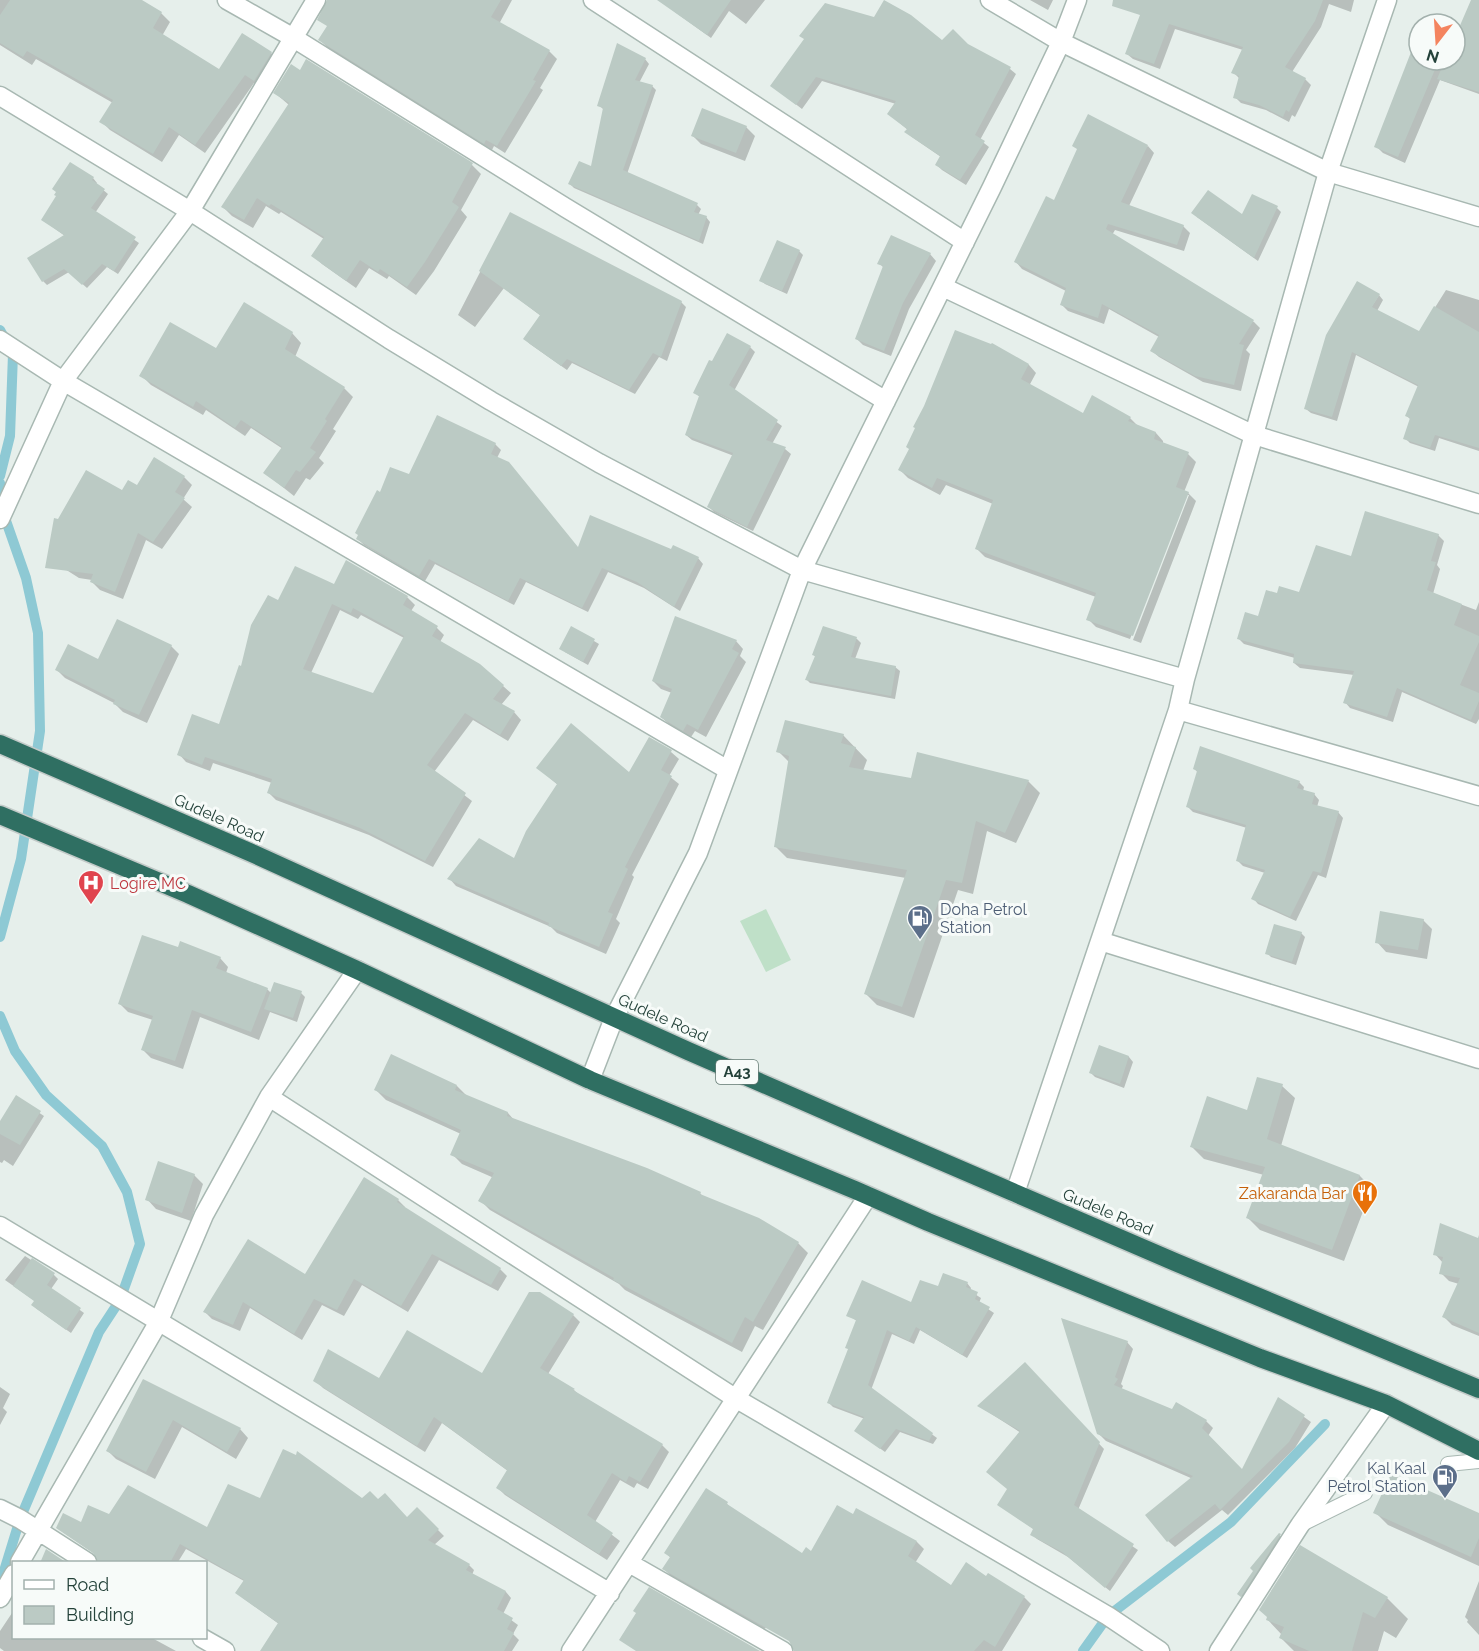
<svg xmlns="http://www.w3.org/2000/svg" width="1479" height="1651" font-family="Raleway,sans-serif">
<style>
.green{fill:#bfe0c8}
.shadow{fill:#0003;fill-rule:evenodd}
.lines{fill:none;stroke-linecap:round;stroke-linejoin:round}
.stream{stroke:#8ec9d4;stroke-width:10}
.building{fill:#bbcac4;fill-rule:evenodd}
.lane-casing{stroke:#a8b8b2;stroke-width:16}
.street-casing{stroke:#a8b8b2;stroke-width:21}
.highway-casing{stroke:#c2cac8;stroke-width:21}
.lane{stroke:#fff;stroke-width:14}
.street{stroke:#fff;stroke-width:18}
.highway{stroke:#2f6f62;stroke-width:18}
.labels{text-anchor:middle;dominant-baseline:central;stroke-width:6;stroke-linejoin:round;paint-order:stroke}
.shield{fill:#f7fbf9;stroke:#637a73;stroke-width:1.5}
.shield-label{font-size:15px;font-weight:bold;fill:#24423a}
.street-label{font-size:16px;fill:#24423a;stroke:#f7fbf9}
.health-label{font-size:16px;fill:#be3a42;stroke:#f7fbf9;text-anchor:start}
.service-label{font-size:16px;fill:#4e5e75;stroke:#f7fbf9;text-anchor:start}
.food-label{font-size:16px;fill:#c56008;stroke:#f7fbf9;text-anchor:end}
</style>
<rect width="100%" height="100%" fill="#e6efeb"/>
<!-- green -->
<path class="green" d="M766,909L791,960L766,972L740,921Z"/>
<!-- shadow -->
<path class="shadow" d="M0,0H139L161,13L170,22L162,36L219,71L271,53L280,62L264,89L254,83L205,153L179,135L162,162L110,130L101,121L113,103L36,59L32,65L0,45Z
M345,0H512L499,24L549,51L557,59L540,88L543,90L505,153L494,146L492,150L328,48L320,40Z
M676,0H765L746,24L729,11L711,38L675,12Z
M1030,0H1053L1048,10Z
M1147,0H1354L1351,12L1329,4L1321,27L1292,72L1305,79L1311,85L1295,117L1292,115L1289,122L1266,110L1241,103L1235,97L1240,79L1233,72L1243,50L1175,29L1160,69L1133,59L1127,54Z
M1473,0L1479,2V94L1440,80L1405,163L1383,153L1376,146L1419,51V60H1441L1445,64L1447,60H1455V41Z
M942,42L967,45L1010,69L1016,74L980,140L989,147L966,185L942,170L936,164L941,157L912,137L906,132L908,130L889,114L896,104L822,81L802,109L772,86Z
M618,45L645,59L649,64L639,83L652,86L656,90L627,174L697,205L701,209L698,215L706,217L710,222L703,244L574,188L570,184L592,169L604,110L599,105Z
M307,61L472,165L481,174L461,210L467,217L434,271L416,295L389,276L387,279L369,268L356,288L322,264L313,255L324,239L281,212L279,214L266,206L253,228L232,216L223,207L289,105L275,93L300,72Z
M746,127L755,136L745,161L701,144L692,135Z
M1148,146L1154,153L1129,206L1183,226L1190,233L1184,251L1115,230L1112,235L1254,322L1260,328L1246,350L1250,354L1241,391L1203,382L1159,357L1152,351L1159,337L1109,309L1104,324L1068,311L1061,304L1066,291L1022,269L1016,262L1055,202Z
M93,178L97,183L96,184L108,194L95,213L139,243L118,274L107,267L87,288L69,272L47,285L43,281L65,236L43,220Z
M1277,208L1281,212L1258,261L1197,217L1243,216Z
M510,214L681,302L686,307L667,361L659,357L635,394L572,363L567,370L530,344L525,339L541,316L504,288L475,327L458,315Z
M799,251L803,255L787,294L765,284L761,280Z
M930,254L936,261L909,309L891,356L863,345L857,339L884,268L879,263Z
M1446,290L1479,300V451L1439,438L1435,451L1410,443L1405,438L1411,420L1407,416L1419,387L1356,355L1337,421L1311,413L1306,409L1379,295L1383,300L1377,311L1419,333Z
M292,333L301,343L295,357L344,388L353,397L333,429L336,431L319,458L324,463L310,480L306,478L294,496L265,473L283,449L251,428L245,436L206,410L203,415L151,385L141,375L217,350Z
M993,345L1029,365L1036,373L1029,386L1084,415L1130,418L1139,427L1156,433L1163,441V444L1188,454L1196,462L1184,492L1188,493L1196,501L1141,643L1133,640L1189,495H1186L1130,639L1096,627L1088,619L1096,597L985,557L977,549L993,504L946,485L940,495L908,478L900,470Z
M750,347L755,352L734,391L782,426L772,444L785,449L791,454L753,531L714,512L709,507L734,456L692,440L686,435L700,397L695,393L713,363Z
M495,444L501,450L497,458L579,549L671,551L698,558L703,564L680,611L644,588L608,572L588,612L526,582L514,605L435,564L425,581L364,545L358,539L381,494L410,476Z
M184,477L192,485L183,499L192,507L162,549L146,540L123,599L100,590L92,582V580L79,578L57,564L58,520L137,487Z
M1438,535L1444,541L1437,565L1440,569L1433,594L1476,610L1479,602V719L1476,724L1402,692L1393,722L1350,708L1345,702L1354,675L1300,668L1294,663L1295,658L1244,644L1239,639L1278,594H1300L1352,558Z
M347,562L407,597L415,605L411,611L437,628L444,635L440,642L503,686L511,693L501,705L514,712L521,720L508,741L473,720L434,772L472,801L433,867L369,835L276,800L269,793L272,783L213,763L210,771L186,762L179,754L220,726L242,669L278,602L334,586ZM340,610L358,619L361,615L404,638L373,695L311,673Z
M823,627L857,639L861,643L855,659L895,667L900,671L895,699L810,683L806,679L816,658L814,655Z
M572,628L599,644L588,665L565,652Z
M736,641L743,649L740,656L746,662L706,737L695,731L691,737L669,724L661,717L672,693L661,689L653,681Z
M171,646L179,654L147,723L123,712L114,703L65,678L57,670Z
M843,735L867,760L863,771L912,779L1028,781L1040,793L1016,843L987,831L973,894L958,890L914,1018L877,1005L866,994L906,878L787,858L776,847L790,763L778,751Z
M649,739L671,752L679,759L669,776L679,784L632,875L634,877L616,919L620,923L606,954L557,933L551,927L456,886L449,878L515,860L558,785L538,768L630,774Z
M1195,769L1299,782L1304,787L1303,791L1314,794L1319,800L1317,807L1338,812L1343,818L1326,878L1318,875L1296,921L1258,904L1253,898L1265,873L1243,866L1238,861L1247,828L1193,812L1188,807L1198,773Z
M1423,920L1432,929L1427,959L1386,952L1377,942Z
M1301,933L1305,937L1296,965L1271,957L1267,953Z
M178,949L220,958L228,967L226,973L267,989L271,993H301L305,997L297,1022L270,1012L259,1040L200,1017L183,1069L151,1058L143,1050L153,1020L128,1012L120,1004Z
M1100,1047L1129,1057L1133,1062L1124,1088L1095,1077L1091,1073Z
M457,1086L467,1096L508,1113L514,1120L700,1193L703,1197L798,1243L808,1253L763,1330L755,1326L742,1352L625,1290L619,1284L490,1210L480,1200L494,1178L462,1164L452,1154L461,1134L386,1100L376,1090Z
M1282,1086L1295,1098L1281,1146L1360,1176L1372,1188L1344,1261L1260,1230L1248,1218L1264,1175L1204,1159L1192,1147L1248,1112Z
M17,1098L44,1116L13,1166L4,1160L2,1163L0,1162V1122Z
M194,1175L203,1184L191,1221L156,1209L147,1199Z
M364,1179L398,1200L405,1207V1209L500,1269L507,1276L498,1291L439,1260L408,1312L362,1285L344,1316L322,1305L302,1340L250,1308L240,1331L212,1319L205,1312L305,1276Z
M1479,1240V1336L1452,1325L1444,1317L1459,1284L1449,1281L1441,1273L1443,1263L1435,1254Z
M25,1256L54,1275L58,1279L51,1289L84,1313L71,1333L37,1309L33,1305L35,1301L5,1280Z
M967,1283L971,1288L970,1291L981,1298L979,1303L994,1313L967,1358L920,1330L914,1344L892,1334L871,1390L937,1438L933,1444L900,1432L885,1452L856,1431L865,1419L833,1407L829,1403L849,1350L857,1321L848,1315L912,1304L939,1288Z
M573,1315L580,1322L548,1374L574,1390L580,1396L662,1445L669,1452L648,1489L637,1483L634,1488L620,1480L595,1522L620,1541L607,1560L505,1495L498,1488L508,1471L442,1423L425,1452L323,1388L315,1380H379L482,1376Z
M1063,1320L1127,1342L1133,1349L1121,1384L1123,1386L1121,1390L1172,1411L1177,1404L1206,1421L1213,1428L1208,1436L1242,1471L1279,1399L1311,1422L1295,1448L1228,1515L1222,1510L1175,1547L1168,1541L1193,1479L1106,1441L1099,1434Z
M1025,1364L1104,1449L1078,1510L1138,1550L1110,1591L1068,1557L1037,1539L1032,1534L1035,1530L999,1505L1009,1490L1021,1433L979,1406Z
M144,1381L240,1429L248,1438L236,1459L182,1427L155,1479L116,1459L108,1451Z
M0,1387L10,1394L3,1408L7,1412L0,1425Z
M261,1500L378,1501L407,1519L417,1509L444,1536L434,1545L469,1565L474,1570L472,1575L506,1592L511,1598L503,1614L518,1625L513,1634L519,1640L512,1651H261L279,1624L243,1598L244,1581L186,1549L178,1562H130L95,1554L57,1528L109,1516L208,1529Z
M727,1504L733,1510L803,1555L812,1553L853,1516L917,1542L924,1549L915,1563L951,1587L987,1578L1024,1597L1031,1604L1002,1651H811L771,1617L765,1629L671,1576L664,1569L671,1558L666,1553Z
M1375,1512L1479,1515V1566L1388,1525Z
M1279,1535L1284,1539L1245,1600L1239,1594Z
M1479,1581V1635L1467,1622L1468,1620L1465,1617Z
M1387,1598L1408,1619L1396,1638L1384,1631L1378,1651H1294L1281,1638L1282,1635L1268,1620Z
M14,1610V1638H152L176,1651H4L0,1648V1631Z"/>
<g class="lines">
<!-- stream -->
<path class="stream" d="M0,330L13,354L10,436L0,476
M0,483L5,518L26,578L38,633L40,731L21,859L0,937
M0,1016L15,1051L46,1095L102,1146L127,1192L140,1244L120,1300L99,1332L20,1519L4,1571L0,1577
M1083,1651L1108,1616L1231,1522L1325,1424"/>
</g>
<!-- building -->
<path class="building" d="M10,0H142L162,12L153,28L219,69L242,33L272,52L254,81L245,75L195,145L169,127L153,154L99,122L113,100L27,51L23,57L0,43V15Z
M327,0H501L491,17L550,50L533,80L536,81L497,146L486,140L484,144L318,40L327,26L317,20Z
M657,0H731L707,35Z
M884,0L911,15L942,40L953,29L968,44L1011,67L975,135L985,141L960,180L935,165L940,156L904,132L907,129L887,114L896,101L816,77L796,105L770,86L804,39L799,36L825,3L874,17Z
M1113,0H1323L1315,21L1285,67L1306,78L1289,112L1286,110L1283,117L1259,105L1233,98L1239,76L1231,73L1243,47L1169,24L1154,64L1125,54L1140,15L1112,6Z
M1471,0H1479V92L1437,79L1445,60H1455V37Z
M617,43L646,58L635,80L653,85L623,170L698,203L694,212L707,216L699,241L568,184L579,161L591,166L603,108L597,106Z
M1413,47L1419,50V60H1439L1398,157L1374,147Z
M306,59L473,163L452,202L459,207L425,262L407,287L380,269L378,272L360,260L346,281L311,256L324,237L271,204L269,206L257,198L244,220L221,207L289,103L273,93L291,64L300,70Z
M702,108L747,126L736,153L691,136Z
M1088,114L1148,145L1121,202L1184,225L1177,245L1108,224L1106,229L1254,320L1239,344L1244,345L1234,385L1195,376L1150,351L1159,335L1102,304L1098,318L1060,305L1066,288L1014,262L1046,196L1054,200L1077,149L1072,146Z
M70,162L94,177L92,180L105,189L91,208L136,237L114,271L102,264L82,285L64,269L42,282L27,258L64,235L41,220L56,196L54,195L56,192L52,189Z
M1208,190L1242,214L1252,194L1278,206L1254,258L1191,213Z
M510,212L682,301L661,357L653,353L629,390L567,359L561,366L523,339L540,315L479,271Z
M891,235L931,253L903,303L884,351L855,339L883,266L877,264Z
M777,240L800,250L782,291L759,281Z
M1357,281L1380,294L1372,307L1419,331L1434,306L1479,332V448L1435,435L1430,448L1403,439L1410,418L1405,416L1418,385L1352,352L1332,417L1304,409L1326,335Z
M244,302L293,332L285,349L345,387L325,419L327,421L310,448L316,452L300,472L296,470L284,488L263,473L282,447L241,420L235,428L196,401L193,407L139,376L170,322L216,348Z
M955,330L991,344L992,343L1029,364L1021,379L1083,413L1092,395L1131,417L1128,421L1156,432L1154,439L1189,452L1176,487L1189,492L1133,636L1086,620L1096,593L975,549L993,500L937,478L932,488L898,470L909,449L906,447L915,428L913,427L924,406Z
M727,333L751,346L729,385L778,420L766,440L786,447L747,527L707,507L733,453L685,435L699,396L693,393L709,360L712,361Z
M437,415L496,443L491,454L509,462L578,547L590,515L671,549L673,545L699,557L674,607L637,582L602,568L582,608L520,578L508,601L429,559L419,576L356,539L358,535L355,533L377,490L380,492L390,467L409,474Z
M154,457L185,476L175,492L185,498L153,542L138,533L115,592L90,582L93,574L45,568L54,518L58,519L86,470L122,490L128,480L137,485Z
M1365,511L1439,534L1431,561L1436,562L1427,590L1462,604L1454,625L1479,636V642L1460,685L1479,693V701L1471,720L1397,688L1387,717L1343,703L1354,671L1293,663L1294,654L1237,639L1245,612L1258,616L1266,590L1277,593L1279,586L1299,592L1316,545L1351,556Z
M346,560L408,596L403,605L438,626L432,636L480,664L504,685L493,699L515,711L500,735L465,713L427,765L466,793L425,861L360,828L267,793L272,779L205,757L202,765L177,755L192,714L219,724L239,665L241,666L251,625L268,595L278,600L295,566L334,584ZM332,604L351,613L353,608L404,636L373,693L303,669Z
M675,616L737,640L732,649L739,653L698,730L687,724L683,731L660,717L672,689L652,681Z
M117,619L172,645L139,715L113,704L115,700L55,670L68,644L98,659Z
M571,626L595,639L583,662L559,649Z
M823,626L857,637L851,657L896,666L891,696L805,680L815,656L812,655Z
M785,720L844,734L841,743L856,747L849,767L911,778L917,752L1029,780L1005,833L976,821L962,883L946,880L902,1007L864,994L907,870L774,847L789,756L776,752Z
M571,723L629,772L649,737L672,750L661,770L672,776L625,867L628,869L608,912L613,914L599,947L548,926L549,923L447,879L479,838L514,858L526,831L557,784L536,768Z
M1200,746L1300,781L1297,788L1315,793L1312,804L1339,811L1321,873L1313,871L1290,917L1251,899L1265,870L1236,861L1246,825L1186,807L1197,771L1193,769Z
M1380,911L1424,919L1418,950L1375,943Z
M1274,924L1302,932L1292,962L1265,954Z
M142,935L178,947L180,941L221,957L216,968L268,988L251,1032L192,1010L175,1061L141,1050L153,1016L118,1004Z
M274,982L302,991L293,1018L264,1009Z
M1099,1045L1129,1056L1120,1084L1089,1073Z
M391,1054L457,1085L455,1090L508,1112L507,1116L647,1168L701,1192L700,1194L759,1218L799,1242L753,1322L745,1317L732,1343L613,1280L614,1278L478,1201L494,1173L450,1155L461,1130L374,1090Z
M1257,1077L1283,1084L1267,1139L1360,1175L1332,1250L1246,1218L1265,1167L1190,1147L1207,1096L1247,1110Z
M16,1095L41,1111L20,1145L0,1134V1121Z
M158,1161L195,1174L182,1213L145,1200Z
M364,1177L399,1199L397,1202L501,1268L491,1285L432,1254L401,1306L354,1279L337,1310L314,1299L294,1334L243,1302L233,1325L203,1312L248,1239L305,1274Z
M1440,1223L1478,1238L1479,1235V1333L1442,1317L1460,1278L1439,1274L1443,1257L1433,1255Z
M32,1258L55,1273L47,1285L81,1308L66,1330L31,1305L34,1301L13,1286Z
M943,1273L968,1282L966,1287L978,1292L975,1299L990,1307L962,1355L916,1327L909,1341L887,1330L868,1385L933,1433L929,1441L896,1429L880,1449L854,1431L864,1417L827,1403L848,1349L845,1348L856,1320L846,1316L862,1280L911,1302L920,1280L938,1286Z
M529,1292H540L574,1314L540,1368L575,1389L573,1390L663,1444L640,1482L629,1476L626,1482L612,1473L587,1515L613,1533L599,1554L496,1488L507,1470L434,1417L417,1446L313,1381L328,1349L379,1378L407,1330L482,1373Z
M1061,1318L1128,1341L1115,1377L1118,1379L1114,1385L1172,1409L1176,1402L1207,1420L1202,1428L1242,1469L1278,1397L1305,1415L1289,1442L1220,1510L1215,1504L1167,1542L1145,1515L1193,1476L1097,1434Z
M1025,1362L1100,1442L1074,1505L1134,1544L1113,1577L1105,1588L1062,1552L1030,1535L1033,1529L997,1505L1007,1489L986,1472L1020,1431L977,1406Z
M143,1379L241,1428L227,1452L173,1420L146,1472L106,1451Z
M283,1449L296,1455L297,1451L362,1498L370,1491L378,1499L385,1493L407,1517L417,1507L439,1529L428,1540L470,1564L466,1570L506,1591L497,1609L513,1618L507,1629L514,1633L504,1651H260L278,1623L235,1593L244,1580L180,1544L170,1563H98L93,1553L56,1528L63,1513L81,1522L88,1505L109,1514L128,1485L207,1527L228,1484L260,1498Z
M1391,1474L1479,1513V1538L1471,1557L1373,1513Z
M706,1488L728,1502L727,1504L802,1553L806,1547L811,1551L837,1505L853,1514L856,1508L917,1541L908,1556L951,1585L966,1562L986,1576L988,1573L1025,1596L995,1647L984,1640L974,1651H794L789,1641L662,1569L670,1557L664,1553Z
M1279,1533L1281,1534L1241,1597L1237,1594L1253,1571L1250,1568Z
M1300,1545L1388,1597L1375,1618L1363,1612L1352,1651H1309L1279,1638L1284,1627L1266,1620L1267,1617L1259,1610Z
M46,1549L67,1563H40Z
M649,1587L760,1651H636L619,1640L636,1613L633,1611Z"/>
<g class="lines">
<defs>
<path id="lane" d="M1448,1464L1479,1461
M1302,1524L1365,1493"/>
<path id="street" d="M227,0L292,37L566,208L886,401
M593,0L965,242
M990,0L1061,42L1328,172L1479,217
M0,96L190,211L389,339L491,401L599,463L802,570L1185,679
M943,287L1254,435L1479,504
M0,340L63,381L728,770
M0,519L63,381L190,211L316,0
M1178,710L1479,796
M1100,941L1479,1059
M590,1080L614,1018L698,853L802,570L992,187L1061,42L1077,0
M269,1097L735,1398L1108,1616L1160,1651
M1015,1193L1178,710L1185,679L1328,172L1387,0
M0,1226L610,1593
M0,1509L20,1519L87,1562
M20,1562L158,1323L204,1215L269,1097L357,970
M629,1563L783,1651
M0,1598L14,1574
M202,1638L225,1651
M571,1651L868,1196
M1219,1651L1300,1525L1386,1404"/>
<path id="highway" d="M0,744L254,854L688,1051L892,1140L1175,1262L1479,1389
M0,815L188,894L357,970L590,1080L855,1190L928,1222L1260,1358L1386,1404L1479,1451"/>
</defs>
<!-- lane casing -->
<use href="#lane" class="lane-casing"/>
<!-- street casing -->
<use href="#street" class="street-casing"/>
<!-- highway casing -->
<use href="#highway" class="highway-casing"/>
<!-- lane -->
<use href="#lane" class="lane"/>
<!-- street -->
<use href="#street" class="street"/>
<!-- highway -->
<use href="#highway" class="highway"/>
</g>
<!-- icons -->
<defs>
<symbol id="hospital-pin" viewBox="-11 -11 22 30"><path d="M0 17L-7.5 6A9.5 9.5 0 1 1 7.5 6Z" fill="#e0444e" stroke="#f7fbf9"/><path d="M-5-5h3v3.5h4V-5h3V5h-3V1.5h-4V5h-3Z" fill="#fff"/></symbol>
<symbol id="fuel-pin" viewBox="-11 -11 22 30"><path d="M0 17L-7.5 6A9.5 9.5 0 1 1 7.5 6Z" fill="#5c6f8a" stroke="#f7fbf9"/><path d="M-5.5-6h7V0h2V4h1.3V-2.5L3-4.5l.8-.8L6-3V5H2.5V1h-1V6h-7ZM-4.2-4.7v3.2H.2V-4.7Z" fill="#fff"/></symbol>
<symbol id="restaurant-pin" viewBox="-11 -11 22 30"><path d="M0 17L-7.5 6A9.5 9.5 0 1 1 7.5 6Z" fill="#e8710a" stroke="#f7fbf9"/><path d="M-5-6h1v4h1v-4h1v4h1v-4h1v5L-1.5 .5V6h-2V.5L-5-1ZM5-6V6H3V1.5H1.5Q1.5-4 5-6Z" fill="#fff"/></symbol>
</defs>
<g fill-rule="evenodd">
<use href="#hospital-pin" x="76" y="868" width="30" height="40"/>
<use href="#fuel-pin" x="905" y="903" width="30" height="40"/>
<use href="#restaurant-pin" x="1350" y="1178" width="30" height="40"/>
<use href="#fuel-pin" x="1430" y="1462" width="30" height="40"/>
</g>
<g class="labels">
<!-- shield labels -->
<rect class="shield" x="716" y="1060" width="42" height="24" rx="4.5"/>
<g class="shield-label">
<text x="737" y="1072">A43</text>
</g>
<!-- street labels -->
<g class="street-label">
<text transform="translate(219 818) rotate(24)">Gudele Road</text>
<text transform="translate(663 1018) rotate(24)">Gudele Road</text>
<text transform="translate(1108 1212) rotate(23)">Gudele Road</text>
</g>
<!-- health labels -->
<g class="health-label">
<text x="110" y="883">Logire MC</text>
</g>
<!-- service labels -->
<g class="service-label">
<text x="940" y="909">Doha Petrol<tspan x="940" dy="18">Station</tspan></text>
<text x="1426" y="1468" text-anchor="end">Kal Kaal<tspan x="1426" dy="18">Petrol Station</tspan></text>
</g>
<!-- food labels -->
<g class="food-label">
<text x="1346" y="1193">Zakaranda Bar</text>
</g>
</g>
<!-- legend -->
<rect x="12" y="1561" width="195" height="78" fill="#f7fbf9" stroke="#a3b1ad" stroke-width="1.5"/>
<rect x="24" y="1580" width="30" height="9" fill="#ffffff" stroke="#a3b1ad" stroke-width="1.5"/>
<text x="66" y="1591" font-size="18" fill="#24423a">Road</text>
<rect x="24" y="1606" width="30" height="18" fill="#bbcac4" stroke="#a3b1ad" stroke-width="1.5"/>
<text x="66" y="1621" font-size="18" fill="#24423a">Building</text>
<!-- north arrow -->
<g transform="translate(1437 42) rotate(197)"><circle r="28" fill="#f7fbf9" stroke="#a3b1ad" stroke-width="1.5"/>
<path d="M0-4.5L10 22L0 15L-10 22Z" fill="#f4845f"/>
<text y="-9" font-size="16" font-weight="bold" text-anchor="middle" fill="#24423a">N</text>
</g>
</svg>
